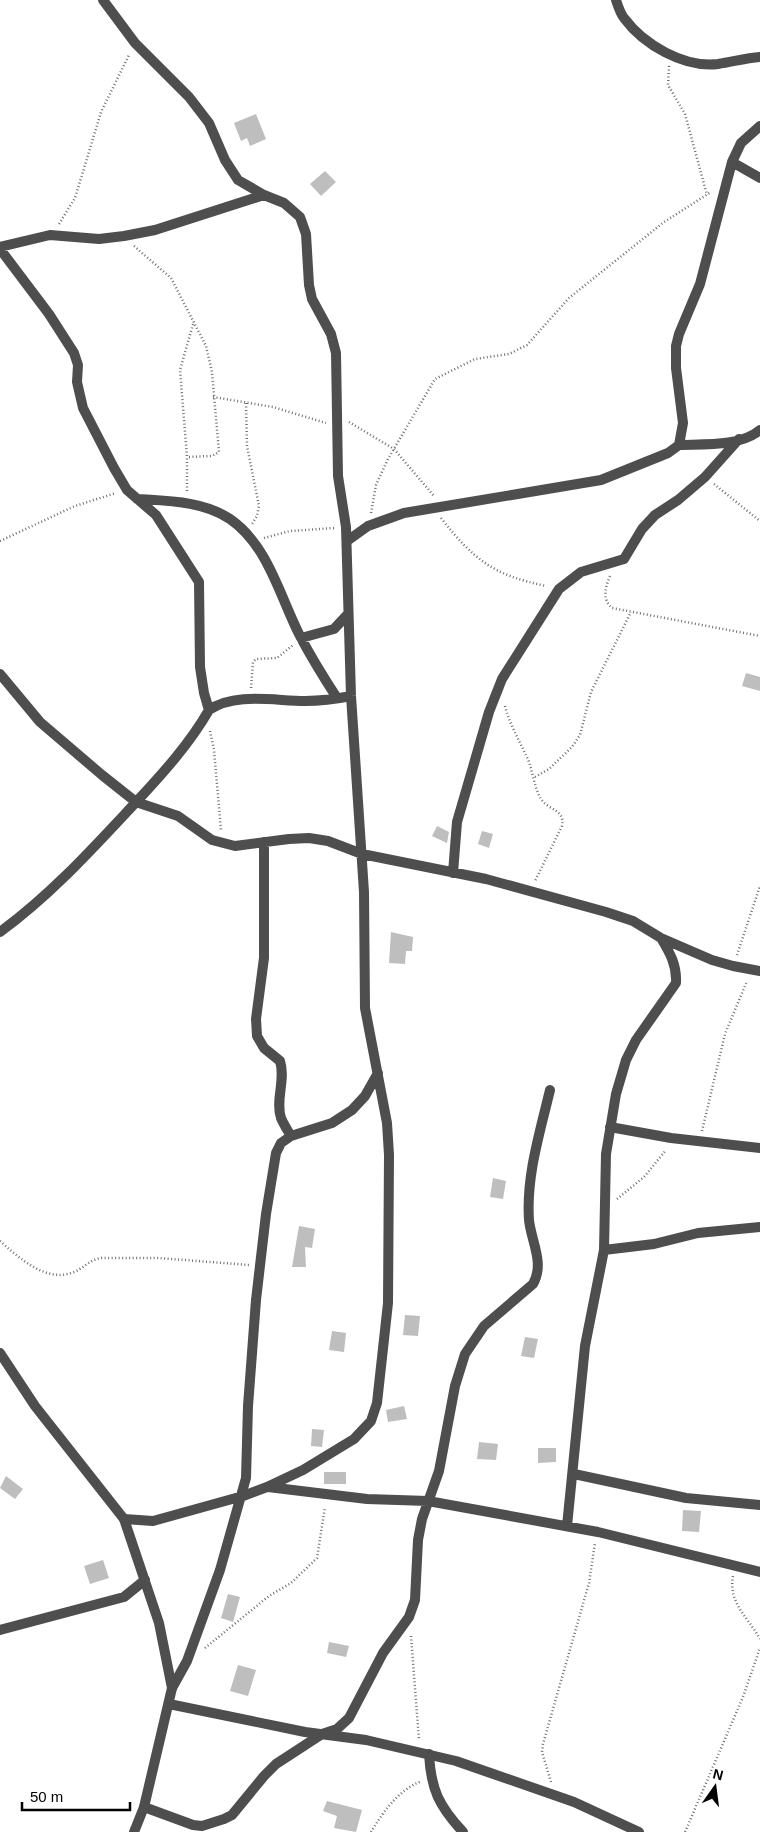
<svg xmlns="http://www.w3.org/2000/svg" width="760" height="1832" font-family="Helvetica,sans-serif">
<style>
.building{fill:#bebebe}
.lines{fill:none;stroke-linecap:round;stroke-linejoin:round}
.path{stroke:#707070;stroke-width:2.5;stroke-dasharray:1 2.5;stroke-linecap:butt}
.minor{stroke:#4e4e4e;stroke-width:10}
.tertiary{stroke:#4e4e4e;stroke-width:10}
</style>
<rect width="100%" height="100%" fill="#fff"/>
<!-- building -->
<path class="building" d="M256,114L266,139L250,146L247,138L241,141L234,123Z
M325,171L336,182L321,196L310,184Z
M746,673L760,677V691L742,686Z
M437,826L449,832L447,843L432,836Z
M482,831L493,834L489,848L478,844Z
M391,932L413,937L412,951H406L405,964L389,963Z
M493,1178L506,1181L503,1199L490,1197Z
M299,1226L315,1229L312,1248L305,1247L306,1267H292Z
M405,1315L420,1316L418,1336L403,1335Z
M332,1331L346,1333L344,1352L329,1350Z
M525,1337L538,1339L534,1358L521,1356Z
M404,1406L407,1419L388,1422L386,1410Z
M312,1429L324,1430L322,1447L311,1446Z
M479,1442L498,1444L496,1460L477,1459Z
M538,1448H556V1462L538,1463Z
M324,1472H346V1484H324Z
M6,1476L23,1489L15,1499L0,1488Z
M683,1510L701,1511L699,1532L682,1531Z
M103,1560L109,1578L90,1584L84,1566Z
M228,1594L240,1597L233,1622L221,1618Z
M329,1642L349,1646L346,1657L327,1653Z
M238,1665L256,1670L248,1696L230,1691Z
M327,1801L362,1810L356,1832L334,1828L337,1816L323,1811Z"/>
<g class="lines">
<!-- path -->
<path class="path" d="M669,66L668,85L685,114L707,195
M59,224L75,198L101,112L129,55
M134,246L171,278L206,346L212,372L219,452L212,456L187,457
M213,397L273,407L326,423
M246,403L247,446L259,506L257,516L252,524
M349,422L394,449L434,496
M714,484L760,521
M187,491V457L180,370L194,321
M371,513L376,485L388,459L435,379L475,359L509,354L527,345L569,298L664,222L711,192
M441,518C474,560 493,575 546,586
M264,538L290,531L335,528
M0,541L75,506L116,493
M610,576C605,588 602,599 612,608L760,636
M251,688L253,662L256,659L277,658L293,645
M505,706C510,726 521,743 529,762C533,774 535,789 541,799C549,811 565,809 562,826L535,881
M210,731L214,750L221,830
M535,777L549,769L572,747L580,735L591,692L631,612
M737,955L760,886
M702,1131L725,1034L747,981
M617,1199L644,1177L666,1150
M0,1241C18,1257 45,1282 71,1273C83,1270 89,1259 102,1258H159L249,1265
M733,1576C728,1603 748,1617 760,1639
M411,1636L419,1740
M205,1648L269,1596L291,1583L317,1558L325,1507
M551,1782L542,1752L543,1744L589,1583L595,1543
M371,1832C383,1812 399,1789 422,1781
M685,1832L743,1697L760,1648"/>
<!-- minor -->
<path class="minor" d="M103,0L135,43L189,97L209,123L225,160L238,180L264,195L284,203L300,217L306,234L309,285L312,299L331,334L336,353L338,476L346,527L351,696L364,892L365,1008L387,1123L389,1155L388,1303L377,1403L371,1421L354,1439L303,1470L267,1487L243,1496L153,1521L124,1519
M616,0C618,6 620,13 624,18C644,45 684,68 718,64C732,62 746,58 760,57
M732,162L760,178
M0,247L50,235L99,239L124,236L155,230L264,195
M0,249L49,314L74,353L78,365L77,382L83,408L114,468L127,490L156,515L199,582L200,667L204,693L209,710
M679,445C703,444 740,447 760,430
M137,499C168,501 203,501 230,519C268,545 280,597 300,636C311,657 324,678 337,698
M347,541L368,526L404,513L601,480L668,453L679,445L683,423L676,368V346L679,334L700,284L732,162L741,143L760,126
M301,638L334,629L348,614
M0,674L40,722L102,775L136,802L178,816L212,840L235,846L289,839L309,838L328,841L362,854L486,879L606,912L633,921L661,938L712,960L733,966L760,971
M264,842V958L256,1019L257,1036L264,1048L280,1061C286,1080 275,1100 281,1118C284,1125 288,1131 291,1136
M453,873L457,822L489,712L502,679L559,589L581,572L624,559L642,529L655,515L678,500L705,477L739,439
M0,932C52,894 94,847 138,800C164,772 190,743 209,710C235,692 275,701 305,701C320,701 336,699 351,696
M610,1127L671,1138L760,1148
M604,1250L654,1244L698,1233L760,1227
M574,1474L686,1498L760,1505
M268,1487L367,1499L428,1501L598,1532L760,1572
M567,1526L585,1346L604,1250L606,1154L616,1094L626,1060L636,1040L676,983C677,965 670,953 661,938
M0,1630L124,1597L145,1580
M172,1688L187,1661L220,1570L246,1478L248,1406L256,1300L266,1214L276,1153L281,1143L291,1136L332,1123L352,1110L365,1096L378,1073
M429,1754C431,1790 439,1806 463,1832
M144,1807L193,1825L202,1826L224,1819L232,1815L264,1776L276,1764L322,1734L337,1729L349,1718L383,1653L409,1617L415,1600L418,1540L422,1519L439,1471L455,1386L465,1354L484,1326L533,1284C545,1263 531,1241 529,1220C526,1176 540,1132 550,1090"/>
<!-- tertiary -->
<path class="tertiary" d="M0,1353L35,1406L124,1519L159,1623L172,1688L144,1807L134,1832
M169,1704L305,1732L366,1740L456,1761L574,1802L639,1832"/>
</g>
<!-- north arrow -->
<g transform="translate(715 1787) rotate(14)" stroke="#ffffff" stroke-width="4" paint-order="stroke">
<path d="M0-4L9 19L0 12L-9 19Z" fill="#000000"/>
<text y="-8" font-size="14" font-weight="bold" text-anchor="middle" fill="#000000">N</text>
</g>
<!-- scale -->
<path d="M22 1802v8h108v-8" fill="none" stroke="#000000" stroke-width="2.5"/>
<text x="30" y="1802" font-size="15" fill="#000000" stroke="#ffffff" stroke-width="4" paint-order="stroke">50 m</text>
</svg>
